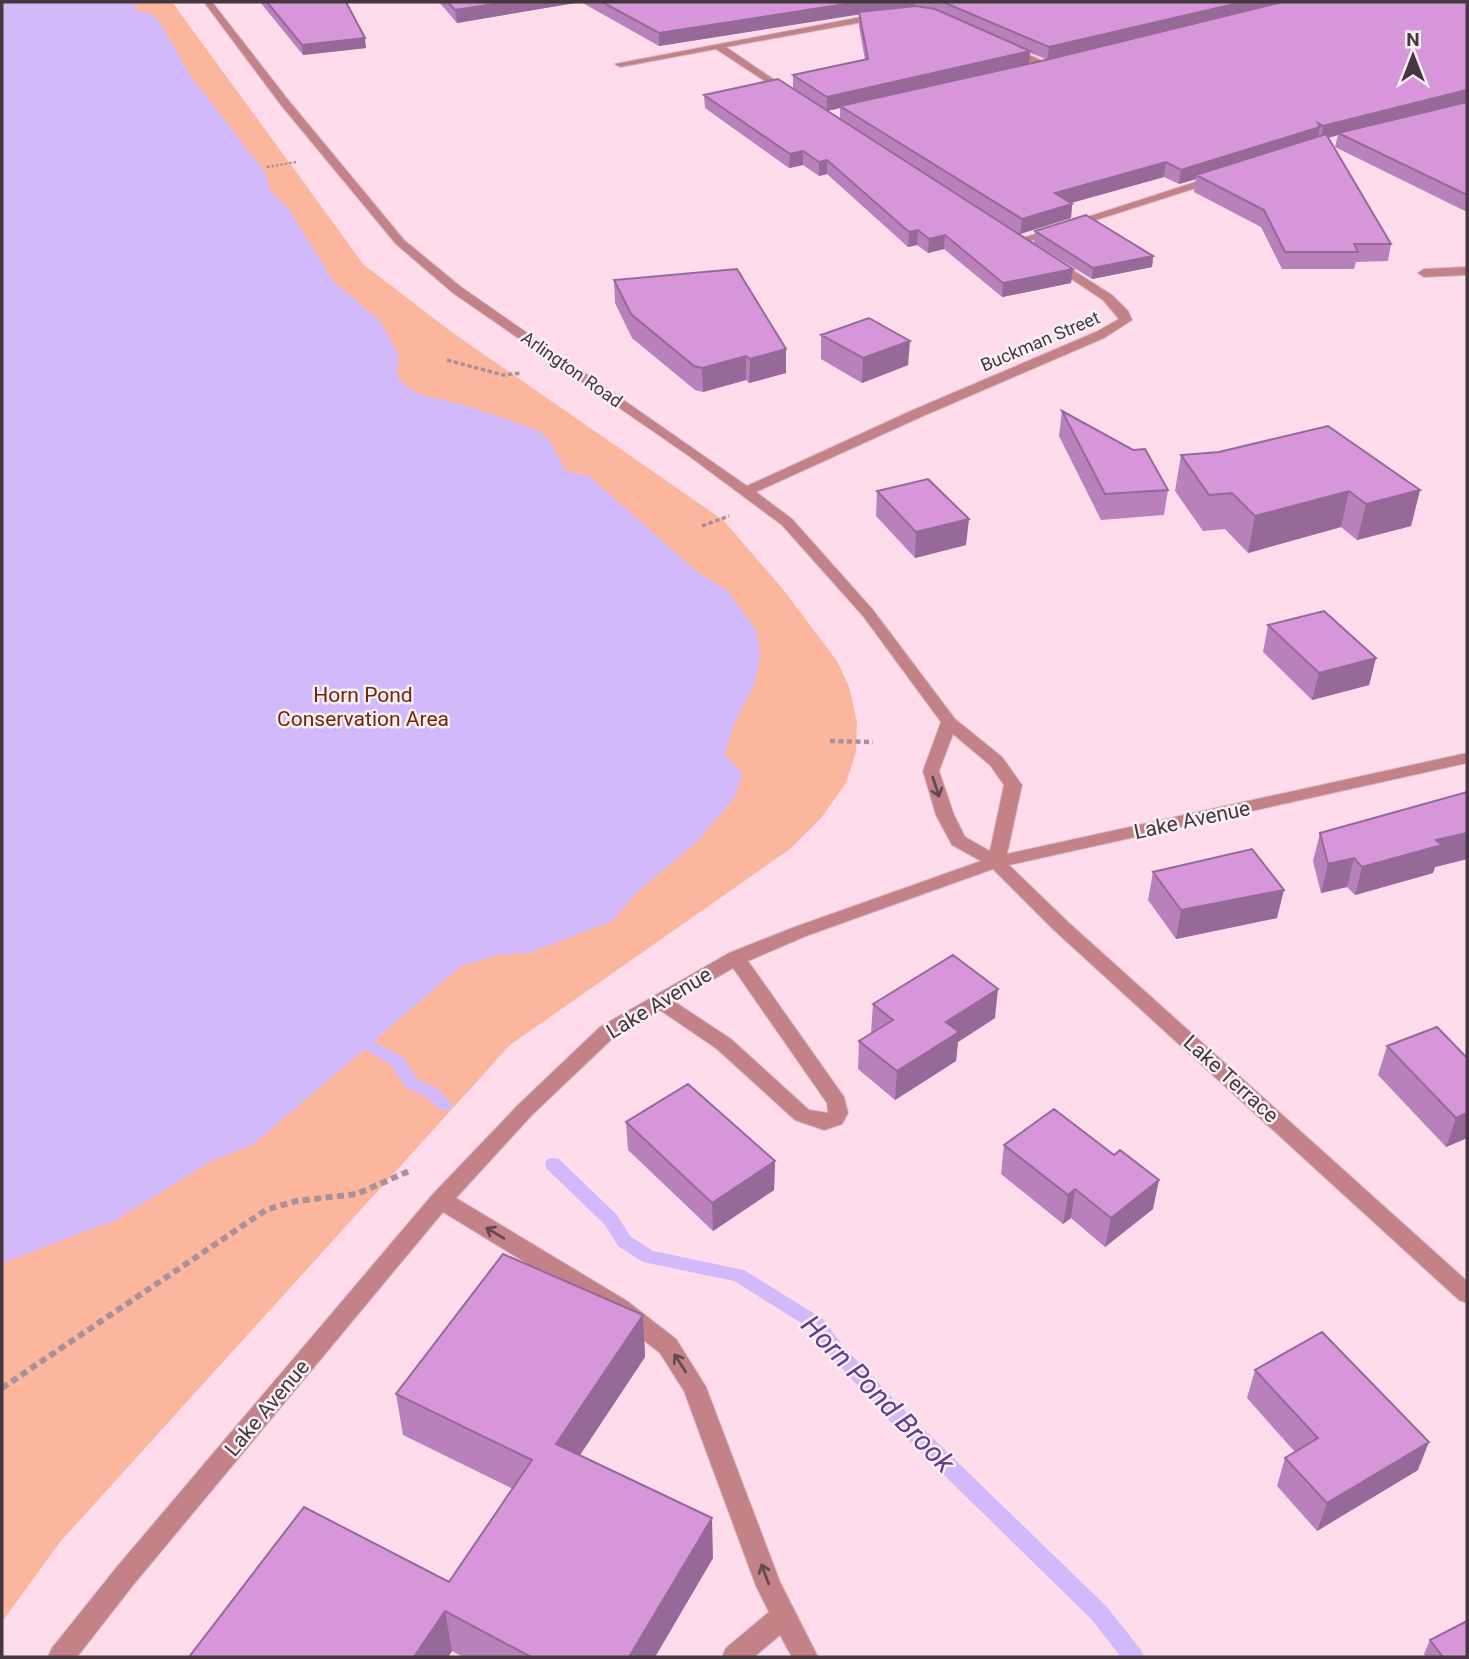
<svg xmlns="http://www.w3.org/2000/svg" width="1469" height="1659" font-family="Roboto,sans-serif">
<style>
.green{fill:#fdb69e}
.water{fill:#d1b9fb}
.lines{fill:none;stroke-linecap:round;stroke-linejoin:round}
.stream{fill:#d1b9fb;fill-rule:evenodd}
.minor-casing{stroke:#d9bbc8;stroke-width:2}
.path-far3{stroke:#a9909b;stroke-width:2.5;stroke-dasharray:2.5 2;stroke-linecap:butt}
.path-far2{stroke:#a9909b;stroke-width:3.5;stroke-dasharray:4.5 2.5;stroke-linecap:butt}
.path-far1{stroke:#a9909b;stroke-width:4.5;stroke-dasharray:5 3.5;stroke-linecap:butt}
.path{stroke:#a9909b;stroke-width:6;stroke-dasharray:7 4.5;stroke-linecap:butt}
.minor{fill:#c38287;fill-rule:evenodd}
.wall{fill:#b981bb;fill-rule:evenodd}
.shaded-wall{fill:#966999}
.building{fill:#d796da;stroke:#966999;stroke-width:2}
.oneway{stroke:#644a50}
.labels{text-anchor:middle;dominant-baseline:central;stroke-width:5;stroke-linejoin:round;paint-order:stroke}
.far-street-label{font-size:18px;fill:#44373d;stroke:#fdf0f6}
.park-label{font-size:21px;fill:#742404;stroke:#fdf0f6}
.street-label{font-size:21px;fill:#44373d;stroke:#fdf0f6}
.near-water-label{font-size:28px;font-style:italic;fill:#623997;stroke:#fdf0f6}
</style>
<rect width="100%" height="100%" fill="#fedceb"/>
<!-- green -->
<path class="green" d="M2,2H172L364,265L453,333L723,520L782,588L837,661L849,687L857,722L856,752L846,783L822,817L790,849L510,1045L60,1542L2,1622Z"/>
<!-- water -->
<path class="water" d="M2,2H141L134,6L135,10L152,14L159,21L192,78L265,172L270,190L289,209L333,281L380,321L399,355L397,374L405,386L422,395L468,406L540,431L550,441L566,471L589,476L696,571L728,591L757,632L760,657L755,683L734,724L725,755L743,774L734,798L698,841L638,891L612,921L529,953L497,955L460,967L254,1144L211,1161L116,1220L2,1263Z"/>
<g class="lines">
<!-- stream -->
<path class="stream" d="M371,1040L403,1057L418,1080L437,1088L453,1105L451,1109L445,1111L439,1109L425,1096L406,1088L391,1065L365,1050L363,1046L365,1042Z
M553,1158L559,1159L617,1215L630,1236L653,1251L744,1270L823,1319L842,1345L912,1418L1106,1606L1141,1650L1144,1657H1121L1092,1620L898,1430L830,1355L811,1329L734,1281L643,1262L618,1246L605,1225L547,1169L545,1164L547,1159Z"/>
<defs>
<path id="minor" d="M204,2H212L289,101L404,240L461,287L747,486L913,410L1096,332L1119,319L1103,300L1049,264V260H1057L1112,295L1128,311L1132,320L1104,338L923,416L756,492L792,519L873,610L955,719L1002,757L1019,781L1022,785L1007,854L1467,753V763L1009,865L1069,923L1467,1281V1303L1459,1300L1055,931L993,869L806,936L748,961L844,1097L848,1113L842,1124L824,1130L795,1120L717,1049L660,1010L614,1037L532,1115L456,1198L627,1301L676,1339L706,1387L780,1582L818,1657H792L780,1635L754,1657H722L726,1648L769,1612L756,1586L684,1391L660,1353L611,1315L443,1212L134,1584L77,1657H48L52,1648L116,1568L433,1194L518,1105L600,1027L729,953L792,928L981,861L952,845L936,815L923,771L941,722L863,616L782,525L689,456L453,293L396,244L281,105ZM953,734L990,765L1004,785L990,851L965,837L954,815L939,771ZM733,968L827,1103L828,1113L809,1110L731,1039L675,1002Z
M882,13L887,16L885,18L726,47L792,92L794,94L789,97L716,49L620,67L615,64Z
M1008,45L1051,65L1053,67L1045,69L1005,50L1003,48Z
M1217,175L1222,178L1221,180L1024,243L1014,241Z
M1467,267V275L1424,277L1418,273L1424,269Z"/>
</defs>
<!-- minor casing -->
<use href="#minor" class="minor-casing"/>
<!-- path-far3 -->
<path class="path-far3" d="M267,167L297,162"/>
<!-- path-far2 -->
<path class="path-far2" d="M447,360L503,375L522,373
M702,526L729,516"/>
<!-- path-far1 -->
<path class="path-far1" d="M830,741L873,742"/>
<!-- path -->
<path class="path" d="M2,1388L266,1210L296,1201L357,1194L409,1171"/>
<!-- minor -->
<use href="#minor" class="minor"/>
</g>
<!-- wall -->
<path class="wall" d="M260,2H346L366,48L303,55Z
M439,2H1467V212L1335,147L1338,135L1328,138L1391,244L1388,261L1356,262L1354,269H1282L1261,227L1194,192L1196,179L1179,184L1164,177L1071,203L1072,204L1071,218L1020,234L844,122L1073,269L1071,283L1002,297L944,249L928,253L917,245L908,247L827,174L819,176L803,165L789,168L705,108L704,95L793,89V75L865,60L859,26V14L659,46L581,2L457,23ZM1030,53L1036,55L1047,60L1029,64ZM840,108V119L827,111Z
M1035,231L1153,256L1152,267L1092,279L1034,243Z
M614,280L786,373L749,383L746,380L703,392L695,390L632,338L615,303Z
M821,335L908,365L862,383L821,359Z
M1062,411L1168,490L1164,515L1101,520L1059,436Z
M1181,455L1420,490L1411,526L1357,540L1341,527L1248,553L1225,529L1203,531L1175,491Z
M877,491L966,545L915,558L876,516Z
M1268,625L1376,658L1369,685L1312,700L1263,652Z
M1467,792V859L1435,867L1433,873L1355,895L1347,887L1321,893L1313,861L1320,833Z
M1153,872L1277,918L1176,939L1148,900Z
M873,1004L995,1018L958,1042L956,1061L895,1100L858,1069L859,1041L871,1033Z
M1387,1046L1467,1058V1138L1446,1147L1378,1075Z
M626,1122L775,1161L774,1190L713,1231L628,1150Z
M1004,1145L1153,1209L1105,1247L1071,1218L1063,1224L1001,1174Z
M643,1315L645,1357L580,1455L713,1558L655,1657H463L452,1651L448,1657H189L449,1582L513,1489L403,1435L396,1394Z
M1255,1370L1418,1470L1317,1531L1277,1486L1285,1458L1295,1452L1247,1398Z
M1430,1640L1467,1657H1426L1424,1654Z"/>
<!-- shaded-wall -->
<path class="shaded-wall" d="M506,2H581L457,23L455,10Z
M857,2H915V8L856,15L659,46V33Z
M1243,2H1294L1047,60L1049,47Z
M365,38L366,48L303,55L302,45Z
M1030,51L1029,65L840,106V108L827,111V97Z
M1467,90L1466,103L1338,133V135L1321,140L1323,126Z
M1320,127L1317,141L1196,175V179L1179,184L1181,170Z
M803,151V165L789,168L790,154Z
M827,160V174L819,176V162Z
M1166,162L1164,177L1053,208L1055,193Z
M1072,204L1071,218L1020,234L1022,219Z
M918,230L917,245L908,247L909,232Z
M945,235L944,249L928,253L929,239Z
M1153,256L1152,267L1092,279L1093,268Z
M1073,269L1071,283L1002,297L1003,283Z
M910,341L908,365L862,383L863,358Z
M786,349V373L749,383L750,359Z
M746,356V380L703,392L702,368Z
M1420,490L1411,526L1357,540L1366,504Z
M1349,491L1341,527L1248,553L1255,516Z
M969,519L966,545L915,558L916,532Z
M1376,658L1369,685L1312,700L1319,673Z
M1467,833V859L1435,867L1433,873L1355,895L1362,867L1436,840Z
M1354,858L1347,887L1321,893L1328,864Z
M1284,890L1277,918L1176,939L1181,910Z
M998,989L995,1018L958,1042L956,1061L895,1100L897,1071L946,1022Z
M1467,1113V1138L1446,1147L1456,1118Z
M775,1161L774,1190L713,1231L712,1203Z
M1159,1180L1153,1209L1105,1247L1111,1218Z
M1075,1189L1071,1218L1063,1224L1068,1195Z
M643,1315L645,1357L560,1485L556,1444Z
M1429,1442L1418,1470L1317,1531L1327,1503Z
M712,1518L713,1558L655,1657H629Z
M445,1611L452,1651L448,1657H414Z"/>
<!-- building -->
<path class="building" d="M267,2H346L365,38L302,45Z
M448,2H506L455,10Z
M602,2H858L659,33Z
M943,2H1243L1049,47Z
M1282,2H1467V90L1323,126L1318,123L1320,127L1181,170L1166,162L1055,193L1072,204L1022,219L840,106L1050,59Z
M916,6L935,9L1030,51L827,97L793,75L868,59L859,12Z
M778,79L1073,269L1003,283L945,235L929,239L918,230L909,232L827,160L819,162L803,151L790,154L704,95Z
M1467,102V195L1338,133Z
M1326,134L1391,244H1354L1358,252H1285L1264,210L1196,175Z
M1086,215L1153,256L1093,268L1035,231Z
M737,269L786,349L750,359L746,356L702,368L694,366L631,314L614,280Z
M869,318L910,341L863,358L821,335Z
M1062,411L1133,450L1145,449L1168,490L1105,494Z
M1328,426L1420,490L1366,504L1349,491L1255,516L1232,493L1209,495L1181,455L1219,452Z
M928,479L969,519L916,532L877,491Z
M1324,611L1376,658L1319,673L1268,625Z
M1467,792V833L1436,840L1442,845L1362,867L1354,858L1328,864L1320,833Z
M1252,849L1284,890L1181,910L1153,872Z
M953,955L998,989L946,1022L959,1032L897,1071L859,1041L893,1020L873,1004Z
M1437,1027L1467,1058V1113L1456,1118L1387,1046Z
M688,1084L775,1161L712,1203L626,1122Z
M1054,1109L1114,1155L1120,1150L1159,1180L1111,1218L1075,1189L1068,1195L1004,1145Z
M503,1254L643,1315L556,1444L712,1518L629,1657H531L445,1611L414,1657H189L304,1507L449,1582L532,1460L396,1394Z
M1322,1332L1429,1442L1327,1503L1285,1458L1318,1438L1255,1370Z
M1467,1621V1657H1443L1430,1640Z"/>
<!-- one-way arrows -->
<defs><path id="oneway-shaft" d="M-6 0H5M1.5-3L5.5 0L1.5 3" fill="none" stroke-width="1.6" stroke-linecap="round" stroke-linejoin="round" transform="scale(1.75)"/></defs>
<g class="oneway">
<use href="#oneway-shaft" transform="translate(936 787) rotate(72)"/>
<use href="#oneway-shaft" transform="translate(495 1233) rotate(-149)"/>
<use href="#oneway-shaft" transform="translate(680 1363) rotate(-123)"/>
<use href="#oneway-shaft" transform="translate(765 1574) rotate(-110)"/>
</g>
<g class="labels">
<!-- far-street labels -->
<g class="far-street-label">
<text transform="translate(1040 341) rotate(-23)">Buckman Street</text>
<text transform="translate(572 369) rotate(35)">Arlington Road</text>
</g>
<!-- park labels -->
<g class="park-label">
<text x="363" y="695">Horn Pond<tspan x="363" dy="24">Conservation Area</tspan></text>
</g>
<!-- street labels -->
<g class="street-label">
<text transform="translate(1192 820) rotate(-12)">Lake Avenue</text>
<text transform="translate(659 1003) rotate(-31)">Lake Avenue</text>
<text transform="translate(1231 1079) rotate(42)">Lake Terrace</text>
<text transform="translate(267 1408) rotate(-50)">Lake Avenue</text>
</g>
<!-- near-water labels -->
<g class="near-water-label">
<text transform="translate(878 1394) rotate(46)">Horn Pond Brook</text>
</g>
</g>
<!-- border -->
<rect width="1469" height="1659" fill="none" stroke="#44373d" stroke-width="7"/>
<!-- north arrow -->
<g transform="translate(1413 56)" stroke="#fdf0f6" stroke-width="5" paint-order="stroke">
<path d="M0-5L12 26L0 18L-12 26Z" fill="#44373d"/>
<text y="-10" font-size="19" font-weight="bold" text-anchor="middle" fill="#44373d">N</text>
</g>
</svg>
